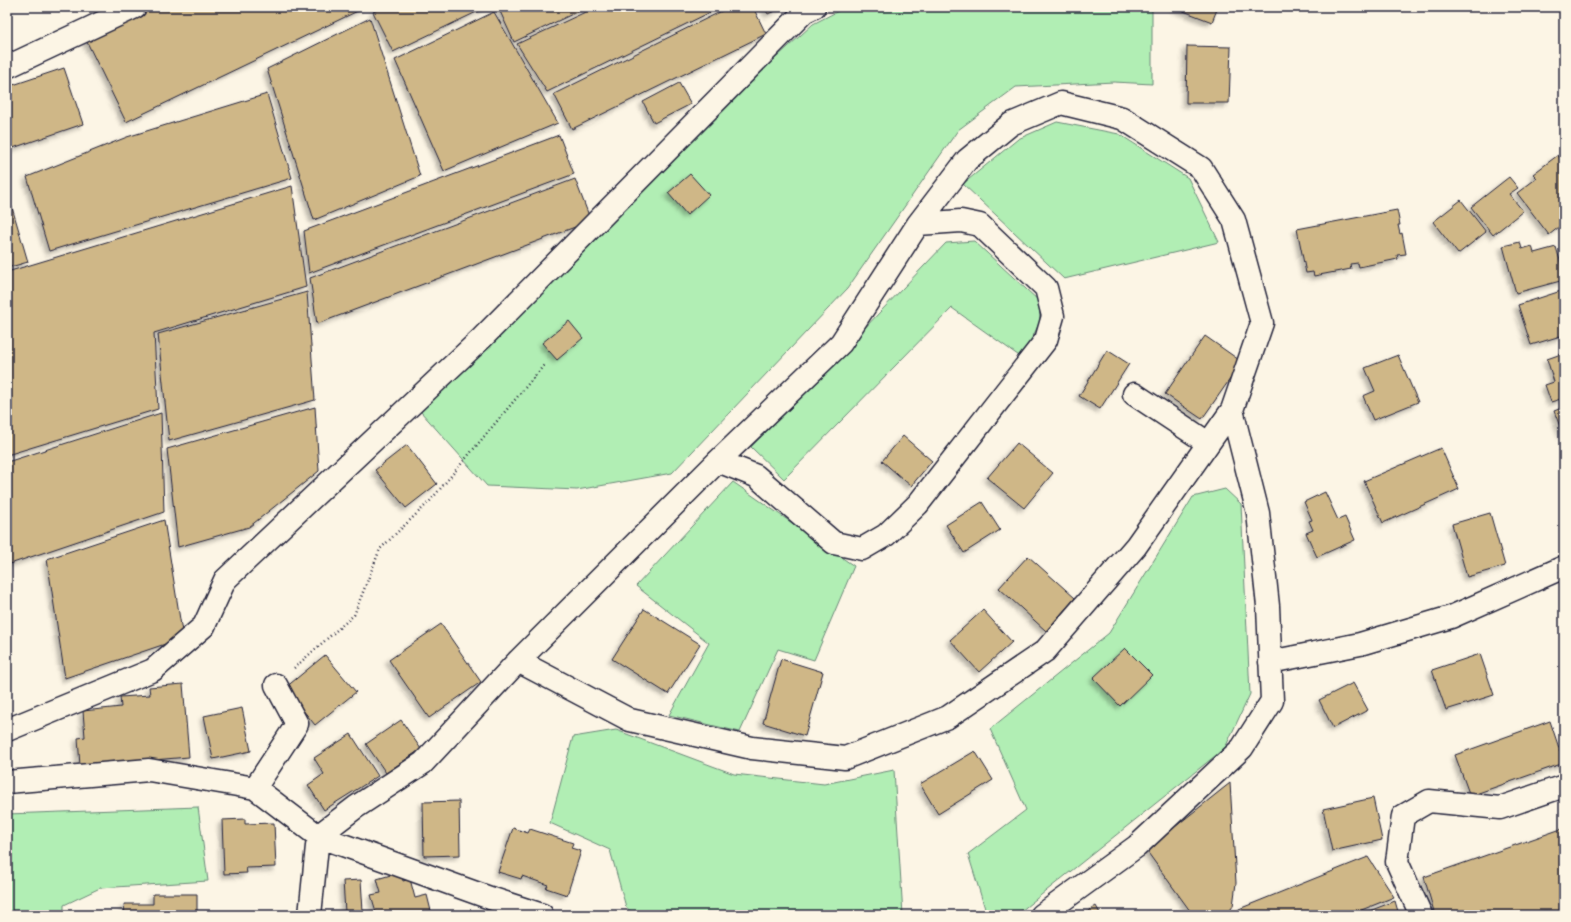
<svg xmlns="http://www.w3.org/2000/svg" width="1571" height="922" font-family="'Patrick Hand',sans-serif">
<style>
.green{fill:#b1eeb4;stroke:#6a8878}
.building{fill:#cfb787;stroke:#22223b;filter:url(#shadow)}
.lines{fill:none;stroke-linecap:round;stroke-linejoin:round}
.minor-casing{stroke:#22223b;stroke-width:25}
.path{stroke:#22223b;stroke-width:2.5;stroke-dasharray:1 3;stroke-linecap:butt}
.minor{stroke:#fcf5e5;stroke-width:22}
</style>
<defs>
<filter id="shadow"><feDropShadow dx="-3.5" dy="3.5" stdDeviation="2" flood-color="#0004"/></filter>
</defs>
<rect width="100%" height="100%" fill="#fcf5e5"/>
<filter id="ink" filterUnits="userSpaceOnUse"><feTurbulence type="fractalNoise" baseFrequency=".025" numOctaves="2"/><feDisplacementMap in="SourceGraphic" scale="8" xChannelSelector="R" yChannelSelector="G"/><feConvolveMatrix kernelMatrix="1 2 1 2 8 2 1 2 1" color-interpolation-filters="sRGB"/></filter>
<g filter="url(#ink)">
<!-- green -->
<path class="green" d="M846,7H1152V84L1114,82L1016,87L958,130L847,289L672,473L577,490L487,486L421,412L741,90L813,24Z
M1057,122L1119,134L1188,178L1219,242L1064,279L963,184L1018,139Z
M974,241L1039,301L1040,322L1022,358L952,308L784,479L751,447L946,243Z
M733,482L854,566L814,660L778,649L740,732L669,715L709,643L636,586Z
M1225,489L1241,504L1250,694L1225,748L1016,915H987L968,854L1026,810L990,729L1109,633L1193,497Z
M616,730L734,774L824,784L894,770L903,915H635L626,907L610,850L550,823L573,737Z
M198,807L208,881L100,888L64,905V915H7V814Z"/>
<!-- building -->
<path class="building" d="M149,7H366L126,122L85,38Z
M383,7H487L393,52L373,12Z
M498,7H587L514,42Z
M596,7H721L547,92L517,44Z
M730,7H753L766,34L572,129L554,94Z
M764,7H783L768,14Z
M1173,7H1218L1212,22Z
M494,12L558,123L444,171L395,60Z
M370,18L420,176L314,220L267,69Z
M1187,46L1231,47L1229,103H1186Z
M64,68L83,124L7,150V87Z
M679,83L691,104L654,123L643,102Z
M267,94L292,178L49,251L27,177L127,137Z
M559,135L574,174L309,273L304,231Z
M1558,155L1561,160L1564,157V223L1549,235L1517,193L1537,178L1533,174Z
M690,174L709,195L687,215L668,193Z
M1509,177L1518,188L1509,194L1523,211L1493,235L1471,207Z
M575,179L591,221L317,324L310,278Z
M292,186L306,287L154,333L158,409L7,455V272Z
M1461,200L1486,232L1458,254L1433,222Z
M11,204L28,262L7,268V206Z
M1397,210L1400,225H1398L1400,234L1402,233L1406,254L1397,255L1398,259L1359,267L1358,263L1350,264L1351,269L1314,276L1313,272L1306,273L1297,229Z
M1520,242L1522,249L1532,246L1534,253L1556,247L1564,274V280L1516,293L1503,246Z
M1564,290V335L1531,345L1518,305Z
M307,292L315,400L169,441L158,334Z
M569,321L583,338L557,360L542,343Z
M1205,336L1242,362L1202,419L1165,394Z
M1107,350L1129,364L1100,409L1079,396Z
M1564,353V398L1551,402L1545,385L1554,382L1547,359Z
M1398,355L1418,402L1373,420L1363,396L1375,391L1365,368Z
M315,407L319,471L249,527L178,547L167,449Z
M1564,407V437L1554,411Z
M161,413L164,512L7,565V462Z
M903,436L932,461L911,486L882,461Z
M1017,443L1053,473L1024,508L987,478Z
M407,445L437,484L406,508L375,470Z
M1441,448L1459,489L1383,523L1364,481Z
M1325,492L1338,520L1345,517L1355,540L1317,557L1306,533L1313,530L1309,521L1312,520L1304,502Z
M982,502L1000,530L964,553L946,525Z
M1490,513L1505,566L1467,577L1452,524Z
M164,520L183,638L65,678L47,559Z
M1028,556L1075,598L1046,631L999,588Z
M644,609L700,644L668,694L612,659Z
M983,610L1012,642L979,672L950,640Z
M441,624L481,682L429,718L389,660Z
M1125,648L1152,675L1120,706L1093,678Z
M1480,654L1494,695L1446,710L1432,670Z
M325,655L356,692L315,725L285,688Z
M781,659L823,672L805,736L763,723Z
M1353,683L1368,710L1333,728L1319,700Z
M183,684L189,757L80,766L78,738L85,737L83,711L121,707L120,697L150,695L149,687Z
M242,708L251,751L213,759L204,716Z
M401,720L421,749L386,773L366,744Z
M1550,721L1564,763L1470,796L1455,755Z
M351,734L378,776L324,810L308,785L324,774L314,758Z
M975,751L993,780L938,814L920,784Z
M1230,783L1236,883L1233,906L1227,915H1193L1146,850Z
M1373,798L1382,840L1332,851L1323,809Z
M459,801L460,855L424,856L423,802Z
M245,819V824L274,823L276,867L246,868L247,873L224,874L222,820Z
M513,828L528,833L530,829L573,843L571,848L581,851L567,895L546,888L548,885L522,876L521,879L498,872Z
M1564,828V915H1435L1424,877Z
M1368,857L1394,897L1349,915H1233L1239,909Z
M401,872L403,881L410,879L415,898L427,895L432,915H377L371,895L381,893L377,879Z
M361,880L363,911L345,912L343,881Z
M153,894H197V915H125L124,904H153Z
M1395,901L1399,915H1359Z
M1096,906L1101,915H1082Z"/>
<g class="lines">
<defs>
<path id="minor" d="M7,67L135,7
M1134,394L1208,443
M718,461L756,476L834,543L862,549L886,535L918,504L1046,340L1053,316L1046,288L980,225L961,221L918,224
M1270,662L1360,644L1451,617L1564,567
M7,730L153,670L204,626L225,580L482,338L804,12L814,7
M7,782L149,770L255,788L318,836L356,807L423,763L518,661L718,461L841,343L918,224L967,160L1011,124L1061,103L1122,118L1201,168L1234,220L1262,323L1232,410L1136,546L1045,651L948,717L845,758L752,748L630,720L518,661
M255,788L297,724L276,685
M310,915L318,836L490,898L542,915
M1042,915L1137,846L1242,748L1272,701L1268,606L1258,513L1232,410
M1421,915L1397,862L1403,816L1429,801L1500,808L1564,786"/>
</defs>
<!-- minor casing -->
<use href="#minor" class="minor-casing"/>
<!-- path -->
<path class="path" d="M294,668L354,615L380,549L430,501L545,364"/>
<!-- minor -->
<use href="#minor" class="minor"/>
</g>
</g>
<!-- margin -->
<rect width="1571" height="922" fill="none" stroke="#fcf5e5" stroke-width="24"/>
<rect x="12" y="12" width="1547" height="898" fill="none" stroke="#22223b" stroke-width="1.5" filter="url(#ink)"/>
</svg>
